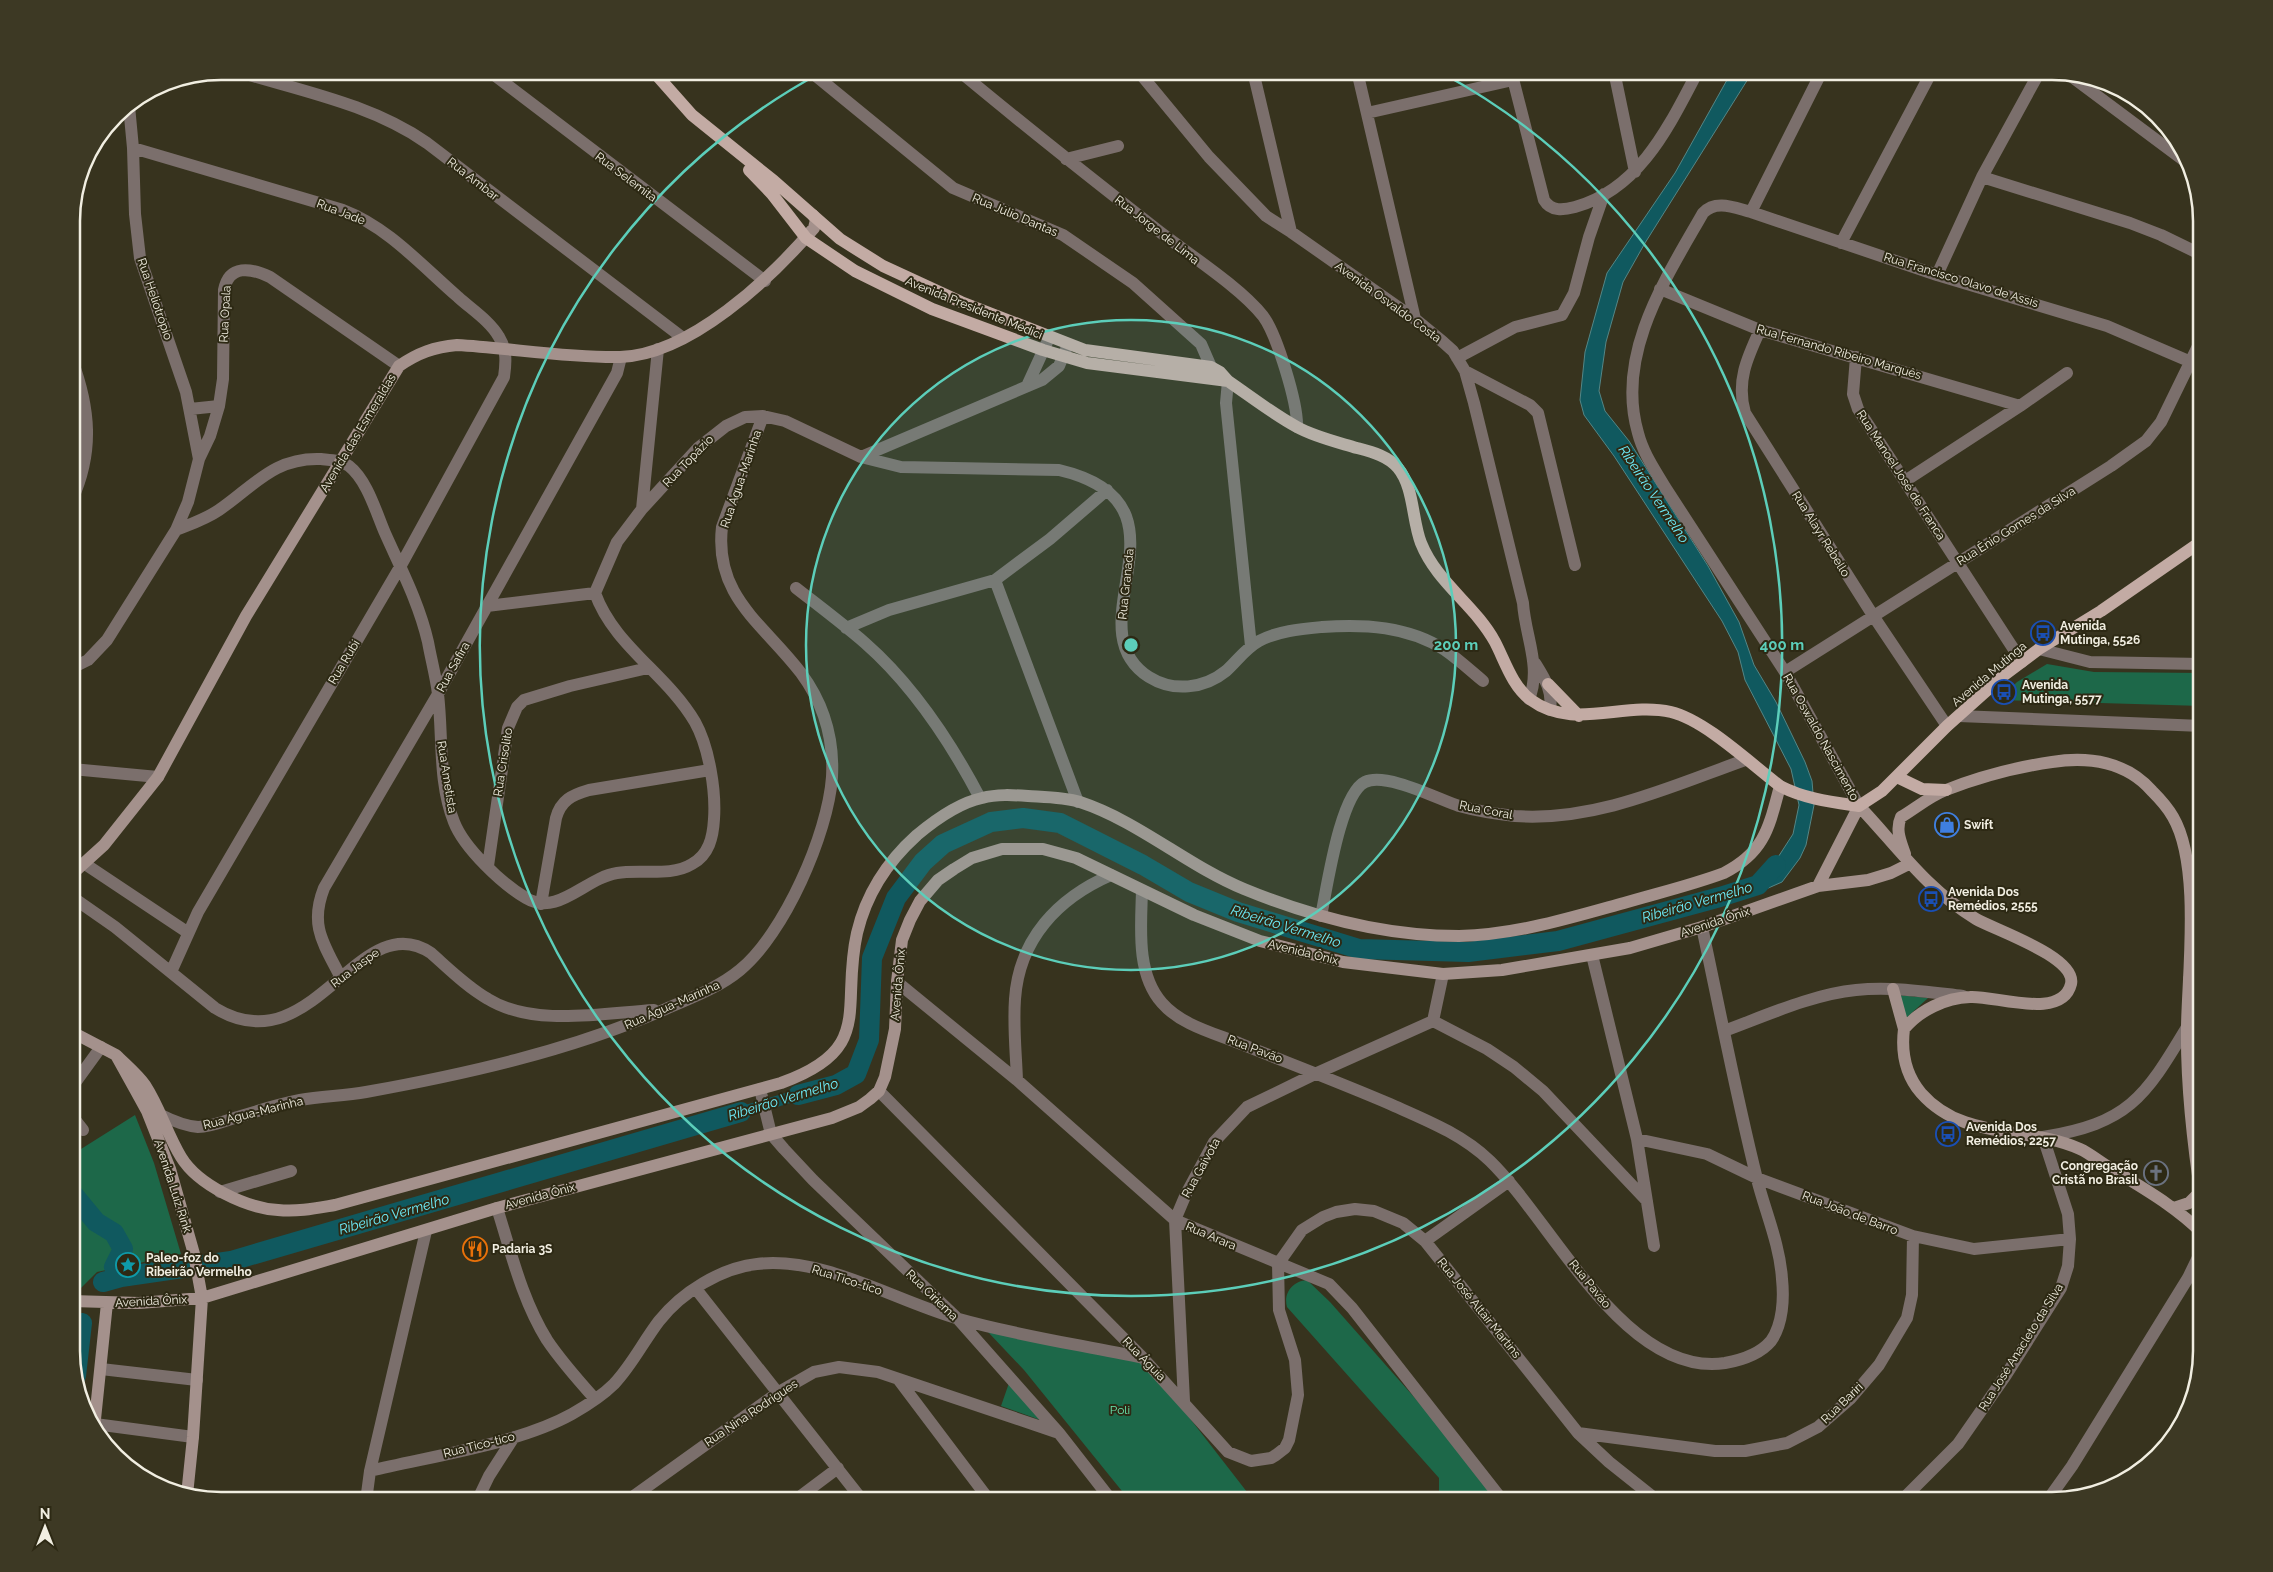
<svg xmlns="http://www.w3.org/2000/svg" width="2273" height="1572" font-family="Raleway,sans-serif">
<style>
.green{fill:#1d6849}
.water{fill:#10595f;stroke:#548686}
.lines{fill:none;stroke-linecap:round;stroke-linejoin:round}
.canal{stroke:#10595f;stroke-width:11}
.river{stroke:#10595f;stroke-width:20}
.street{stroke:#7b6f6c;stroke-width:12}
.secondary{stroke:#a4918c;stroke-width:12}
.primary{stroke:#c3aba4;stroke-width:12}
.ring{fill:none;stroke:#5cceba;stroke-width:2.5}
.labels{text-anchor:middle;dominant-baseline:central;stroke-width:4;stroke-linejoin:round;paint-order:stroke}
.street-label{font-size:12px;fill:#f1eee1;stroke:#2d2914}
.poi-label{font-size:12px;font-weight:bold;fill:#f1eee1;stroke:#2d2914;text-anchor:start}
.park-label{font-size:12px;fill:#69eab0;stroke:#2d2914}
.water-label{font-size:14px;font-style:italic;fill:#6decf9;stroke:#2d2914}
.rim{fill:none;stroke:#f1eee1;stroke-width:2.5}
.centre{fill:#5cceba;stroke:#2d2914;stroke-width:2.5}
.ring-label{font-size:15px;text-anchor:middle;font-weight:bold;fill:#5cceba;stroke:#2d2914;stroke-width:4;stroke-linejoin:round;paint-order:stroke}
</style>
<rect width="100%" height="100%" fill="#37331e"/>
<!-- green -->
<path class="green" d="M2047,664L2094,672L2202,673V706L1999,700L2017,682Z
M1898,995L1928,998L1904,1020Z
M135,1115L154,1163L181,1254L97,1272L81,1288L72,1286V1143L81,1149Z
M1307,1280L1330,1302L1482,1474L1501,1501H1432L1439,1495V1478L1287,1307C1283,1293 1293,1281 1307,1280Z
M988,1332L1143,1358L1254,1501H1130L1024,1370Z
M1009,1383L1043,1421L1001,1406Z"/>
<!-- water -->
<path class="water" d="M1732,71H1753L1645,243L1623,282L1606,342L1599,391L1605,411L1629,441L1708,566L1739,622L1754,665L1776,702L1805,762L1812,781L1814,805L1806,845L1800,858L1782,882L1766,889L1758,885L1760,874L1773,865L1793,834L1799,805L1791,769L1745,680L1738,652L1722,621L1614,456L1584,415L1580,400L1585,352L1607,273L1675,173Z"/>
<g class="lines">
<!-- canal -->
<path class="canal" d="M741,1112L798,1095"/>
<!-- river -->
<path class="river" d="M798,1095L836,1085L856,1074L869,1040L872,958L896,898L923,862L943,844L991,822L1023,818L1060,823L1143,865L1189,892L1238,912L1359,949L1468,952L1558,941L1720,897L1758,885L1776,865
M72,1193L96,1222L114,1233L123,1249L114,1267L121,1277
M103,1282L121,1277L231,1261L741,1112
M76,1376L82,1323"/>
<!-- street -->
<path class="street" d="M236,71C301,91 371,104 427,143L683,338
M489,71L765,281
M810,71L953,188L1063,235L1133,283L1201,344L1211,367
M959,71C1025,126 1092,179 1160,232C1190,255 1241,288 1263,316C1277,335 1298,404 1297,427
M1138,71L1209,157L1266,216L1291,232L1415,319L1443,342L1453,351L1465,371L1474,403L1523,603C1525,636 1542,667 1529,699
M1253,71L1291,232
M1357,71L1415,319
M1511,71L1544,200C1551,212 1564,210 1575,207C1640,189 1669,126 1698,71
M1614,71L1635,172
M2068,74L2186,162
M129,106L133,148L135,214L140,258L186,392L199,459
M1367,113L1513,80
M133,148L343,210C388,227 422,266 458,297C471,309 490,321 499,337C507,350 506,363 504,377L400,567L198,912L171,972
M1066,159L1118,146
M1982,177L2130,223L2161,235L2202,255
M1751,212L1822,71
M1841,243L1932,71
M1937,275L1982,177L2040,71
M1660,289L1760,330L2020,406
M1760,330C1747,358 1736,382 1745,413L1874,617L1947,726
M1856,357L1853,394L1858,409L2022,662
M1457,358L1515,327L1562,315L1574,293L1589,237L1604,194
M72,360C90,408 94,452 72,500
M1465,371L1530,405L1538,413L1575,565
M1228,381L1226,403L1251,646
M1027,386L1049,338
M190,409L219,406
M861,457L1042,380L1059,366L1067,347
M1905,481L2020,406L2067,373
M642,509L658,349
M176,530C191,524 206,519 219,510C254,486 274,457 321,459C330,460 341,460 349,466C367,480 376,512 385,533C401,569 419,603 428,642C431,659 436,677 438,694C443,736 438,782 454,822C464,848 502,884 526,898C558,917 585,878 617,873C641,869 671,877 692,864C709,855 713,837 714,819C716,791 709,747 695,722C667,674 614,646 595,593L617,542L642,509L698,448L726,426L745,417L763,416L785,421L861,457L901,467L1059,470C1204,504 1069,626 1149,677C1173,692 1204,689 1226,671C1237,661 1246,648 1259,641C1278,631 1301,629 1322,627C1364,624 1408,626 1445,650C1458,659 1471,671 1483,681
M995,580L1078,802
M796,588C819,606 843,624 865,643C914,686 950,741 980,798
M487,606L595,593
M846,628L889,610L995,580L1050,539L1107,490
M2039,649L2090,662L2202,664
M1535,663C1545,679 1553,691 1550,710
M72,668L88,660L107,640L176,530L188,502L199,459L210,436L219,406L223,379L224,290C229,264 251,268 270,277L399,366
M1785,672L2111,466L2146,441L2161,422L2202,338
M1959,716L2202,726
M72,769L158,777
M1859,806L1785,672L1665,487C1655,470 1643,453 1638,433C1615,354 1666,278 1703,213C1716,199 1735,208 1751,212L1937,275L2107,326L2191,362
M85,864L187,932
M488,866L508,728L517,707L524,700L570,686L648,668
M1142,891C1141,927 1136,974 1162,1003C1181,1025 1214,1033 1241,1044C1291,1064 1341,1083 1390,1104C1426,1120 1462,1134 1490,1161C1552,1221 1625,1378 1725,1363C1742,1360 1760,1354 1771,1341C1783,1324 1784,1298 1782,1279C1780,1245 1765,1211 1757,1179C1736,1095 1720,1011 1702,927
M72,897L115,927L215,1008C313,1068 358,904 431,953C449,969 467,987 488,999C533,1027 603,1013 654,1010
M541,904L556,818C561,800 572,795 589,790L710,770
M1321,916C1327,888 1340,794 1365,782C1386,772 1438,799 1459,806C1477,811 1497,814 1515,816C1595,822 1672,786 1745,760
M1592,955L1637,1139L1654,1246
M341,978C324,944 309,926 324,888L438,694L617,373L621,357
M2189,979L2202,990
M897,982L1017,1080L1175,1220L1329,1284L1352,1308L1503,1501
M1433,1021L1487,1049L1514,1067L1543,1091L1647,1201
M1724,1031C1765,1016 1813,994 1856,990C1891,986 1928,992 1963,996
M1017,1080C1016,1053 1013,1026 1015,999C1019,939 1058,898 1111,875
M72,1087L101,1047
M760,1089L771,1134L784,1149L813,1180L958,1319L1059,1433L1112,1501
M879,1091L1143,1358L1228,1452L1251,1461L1271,1458L1276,1455L1285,1448L1289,1440L1298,1395L1295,1360L1279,1310L1278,1264L1302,1230L1323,1217L1336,1212L1355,1209L1374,1211L1403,1223L1425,1241L1578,1433L1609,1462L1658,1501
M161,1115C173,1121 185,1126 198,1127C212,1127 227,1120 241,1116C260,1110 280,1104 300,1100C322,1096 344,1096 366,1092C466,1074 568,1051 661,1011C688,999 717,989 740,970C784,934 828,834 832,777C834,739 824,704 801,673C764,624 714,597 722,527L763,416
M72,1116L83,1130
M1637,1139L1707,1154L1757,1178L1913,1236L1974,1249L2070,1239
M220,1192L291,1171
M497,1208C511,1252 522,1300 547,1340C561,1361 578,1380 595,1399
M1425,1241L1509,1181
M696,1289L863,1501
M72,1353L75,1301
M101,1369L197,1380
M898,1379L990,1501
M1184,1401L1175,1220L1186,1194L1214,1142L1247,1107L1317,1073L1433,1021L1443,974
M95,1424L193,1437
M1578,1433L1715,1451H1745L1787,1443L1818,1427L1850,1399L1879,1365L1907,1318L1912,1295L1913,1236
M370,1471C432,1456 518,1444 572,1414C586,1406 603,1395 614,1384C632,1365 643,1342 659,1321C682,1292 721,1268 757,1264C824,1256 895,1301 959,1319C1019,1336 1082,1345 1143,1358
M366,1501L370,1471L426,1231
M477,1501L489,1476L514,1437
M627,1501L779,1392L814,1372L839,1367L878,1372L1056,1432
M794,1501L838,1468
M1901,1501L1958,1444L2006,1375L2061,1288L2068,1266L2070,1239L2068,1214L2043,1137C2128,1123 2144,1099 2187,1027
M2047,1501L2072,1466L2188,1278L2202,1249"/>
<!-- secondary -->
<path class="secondary" d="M1905,854C1901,842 1895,830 1901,817C1916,808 1930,796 1946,790C1979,777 2017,767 2052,762C2089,756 2127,762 2152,791C2160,799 2168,808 2173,817C2201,865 2188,971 2187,1026C2186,1085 2193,1145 2202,1203
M72,874L104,845L158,777L246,616L399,366C418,353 434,347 457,345C511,348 566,358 620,357C690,355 771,278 814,228L816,220L813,215
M1818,886L1859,806C1897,846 1927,890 1976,919C1995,930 2077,957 2071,984C2062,1021 1994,995 1970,997C1945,998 1920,1010 1904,1029C1901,1053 1905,1074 1921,1093C1963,1141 2026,1125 2080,1149C2091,1154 2101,1163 2112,1169C2144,1189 2175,1206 2202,1233
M1893,989L1904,1029
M72,1032L116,1055L136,1091L147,1111L170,1169L194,1254L202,1298L193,1437L187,1495
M116,1055C126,1065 137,1074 145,1085C160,1108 167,1134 181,1157C198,1185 246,1208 278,1210C298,1212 317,1208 335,1205L781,1083C876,1049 840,1008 857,933C866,895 888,861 917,835C935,820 958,803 982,798C997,794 1013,795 1028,796C1045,797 1064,797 1080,802C1138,821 1188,866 1244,889C1312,917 1385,936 1459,936C1515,935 1570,918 1624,903C1658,893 1692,885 1724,873C1765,852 1769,827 1780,786
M2174,1208L2189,1203L2200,1192
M72,1301L139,1303L202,1298L497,1208L832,1118L859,1107L870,1099L879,1091L885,1077L895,1029L897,982L902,940L910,920L920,901L938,880L954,869L972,858L1002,849H1043L1076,858L1194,915L1260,941L1343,962L1443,974L1502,970L1630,948L1702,927L1818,886L1868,880L1891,873L1909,864
M94,1429L107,1303"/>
<!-- primary -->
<path class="primary" d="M653,71L692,115L774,181L840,239L883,266L961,302L1085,350L1211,367L1220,372L1228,381C1250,396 1273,414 1297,427C1315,437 1337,442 1357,448C1372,452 1388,456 1398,468C1414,487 1412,520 1421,543C1437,583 1475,605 1495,642C1505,661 1512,686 1531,700C1573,731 1624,701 1671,712C1705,720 1751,764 1780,786C1805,799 1832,802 1859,806L1882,791L1947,726L2003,676L2039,649L2101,611L2202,541
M749,170L772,194L806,238L855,271L932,309L1043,350L1087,363L1228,381
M1548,684L1579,716
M1897,777L1922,789L1946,790"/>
</g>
<!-- distance rings -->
<circle cx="1131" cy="645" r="325" fill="#5cceba" fill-opacity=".12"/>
<g class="ring">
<circle cx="1131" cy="645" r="325"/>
<path d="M1442 73A651 651 0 1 1 820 73"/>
</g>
<!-- icons -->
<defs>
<symbol id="bus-ring" viewBox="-11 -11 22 22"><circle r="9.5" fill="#2d2914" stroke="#1a4fb4" stroke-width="1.5"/><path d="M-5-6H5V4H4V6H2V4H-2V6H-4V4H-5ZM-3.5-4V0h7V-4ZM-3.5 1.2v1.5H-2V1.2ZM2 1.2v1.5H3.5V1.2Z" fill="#1a4fb4"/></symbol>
<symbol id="shop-ring" viewBox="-11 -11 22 22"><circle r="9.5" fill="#2d2914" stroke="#3f7fe0" stroke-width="1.5"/><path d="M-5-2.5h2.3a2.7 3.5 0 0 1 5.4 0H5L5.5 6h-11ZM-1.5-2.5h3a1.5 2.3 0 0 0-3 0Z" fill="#3f7fe0"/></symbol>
<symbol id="church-ring" viewBox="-11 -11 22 22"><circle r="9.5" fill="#2d2914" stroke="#6b7280" stroke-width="1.5"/><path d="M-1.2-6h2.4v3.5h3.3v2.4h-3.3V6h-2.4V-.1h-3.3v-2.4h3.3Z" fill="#6b7280"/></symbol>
<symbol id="restaurant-ring" viewBox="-11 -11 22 22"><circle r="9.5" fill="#2d2914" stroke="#e8710a" stroke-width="1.5"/><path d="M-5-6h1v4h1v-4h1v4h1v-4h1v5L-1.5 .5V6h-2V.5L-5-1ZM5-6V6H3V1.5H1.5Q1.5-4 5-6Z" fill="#e8710a"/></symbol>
<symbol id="sight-ring" viewBox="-11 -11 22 22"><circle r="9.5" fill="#2d2914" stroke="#0f9aa8" stroke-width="1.5"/><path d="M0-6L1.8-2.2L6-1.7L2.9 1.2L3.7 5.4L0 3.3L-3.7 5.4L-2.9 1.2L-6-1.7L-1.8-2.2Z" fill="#0f9aa8"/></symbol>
</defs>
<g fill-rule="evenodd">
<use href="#bus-ring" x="2029" y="619" width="28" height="28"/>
<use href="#bus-ring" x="1990" y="678" width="28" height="28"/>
<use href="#shop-ring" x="1933" y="811" width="28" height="28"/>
<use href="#bus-ring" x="1917" y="885" width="28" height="28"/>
<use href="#bus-ring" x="1934" y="1120" width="28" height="28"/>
<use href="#church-ring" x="2142" y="1159" width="28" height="28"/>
<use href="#restaurant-ring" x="461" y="1235" width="28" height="28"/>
<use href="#sight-ring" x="114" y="1251" width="28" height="28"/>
</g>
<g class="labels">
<!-- street labels -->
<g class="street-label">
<text transform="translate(626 177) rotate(37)">Rua Selemita</text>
<text transform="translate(473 179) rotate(38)">Rua Ambar</text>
<text transform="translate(341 212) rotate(21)">Rua Jade</text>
<text transform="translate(1015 215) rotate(23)">Rua Júlio Dantas</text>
<text transform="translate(1157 230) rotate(38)">Rua Jorge de Lima</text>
<text transform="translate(1961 280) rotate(17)">Rua Francisco Olavo de Assis</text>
<text transform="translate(155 299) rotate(71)">Rua Heliotrópio</text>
<text transform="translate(1388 302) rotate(36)">Avenida Osvaldo Costa</text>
<text transform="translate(974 308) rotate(22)">Avenida Presidente Médici</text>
<text transform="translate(225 314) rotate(-87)">Rua Opala</text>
<text transform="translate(1839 352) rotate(16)">Rua Fernando Ribeiro Marquês</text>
<text transform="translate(358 433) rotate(-59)">Avenida das Esmeraldas</text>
<text transform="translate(688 461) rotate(-46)">Rua Topázio</text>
<text transform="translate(1901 475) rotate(57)">Rua Manoel José de Franca</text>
<text transform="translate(741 479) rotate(-71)">Rua Água-Marinha</text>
<text transform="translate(2016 526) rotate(-32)">Rua Ênio Gomes da Silva</text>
<text transform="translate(1821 534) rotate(58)">Rua Alayr Rebello</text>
<text transform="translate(1126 584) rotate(-84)">Rua Granada</text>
<text transform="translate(344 662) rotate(-59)">Rua Rubi</text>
<text transform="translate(453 667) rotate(-61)">Rua Safira</text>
<text transform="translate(1989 674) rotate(-40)">Avenida Mutinga</text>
<text transform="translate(1821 737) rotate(61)">Rua Oswaldo Nascimento</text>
<text transform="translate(503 762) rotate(-81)">Rua Crisolito</text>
<text transform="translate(447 777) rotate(81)">Rua Ametista</text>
<text transform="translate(1486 810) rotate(11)">Rua Coral</text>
<text transform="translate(1715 922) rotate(-18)">Avenida Ônix</text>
<text transform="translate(1303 952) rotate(14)">Avenida Ônix</text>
<text transform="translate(355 968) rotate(-37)">Rua Jaspe</text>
<text transform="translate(898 985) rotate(-85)">Avenida Ônix</text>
<text transform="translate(672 1005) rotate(-24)">Rua Água-Marinha</text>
<text transform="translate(1255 1049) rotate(21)">Rua Pavão</text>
<text transform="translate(253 1113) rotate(-14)">Rua Água-Marinha</text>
<text transform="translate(1201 1168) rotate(-61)">Rua Gaivota</text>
<text transform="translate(173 1186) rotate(72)">Avenida Luiz Rink</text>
<text transform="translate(540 1196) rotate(-15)">Avenida Ônix</text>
<text transform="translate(1850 1213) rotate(21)">Rua João de Barro</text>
<text transform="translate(1211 1236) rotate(23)">Rua Arara</text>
<text transform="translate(847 1280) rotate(18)">Rua Tico-tico</text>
<text transform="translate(1590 1284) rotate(51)">Rua Pavão</text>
<text transform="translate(932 1295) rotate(44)">Rua Ciriema</text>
<text transform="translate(151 1301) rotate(-3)">Avenida Ônix</text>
<text transform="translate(1479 1308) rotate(51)">Rua José Altair Martins</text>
<text transform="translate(2021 1347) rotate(-58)">Rua José Anacleto da Silva</text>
<text transform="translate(1144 1359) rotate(46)">Rua Águia</text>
<text transform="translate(1842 1403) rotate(-44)">Rua Bariri</text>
<text transform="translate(751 1413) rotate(-34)">Rua Nina Rodrigues</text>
<text transform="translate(479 1445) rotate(-14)">Rua Tico-tico</text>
</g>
<!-- poi labels -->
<g class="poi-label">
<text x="2060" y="626">Avenida<tspan x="2060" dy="14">Mutinga, 5526</tspan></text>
<text x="2022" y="685">Avenida<tspan x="2022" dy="14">Mutinga, 5577</tspan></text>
<text x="1964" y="825">Swift</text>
<text x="1948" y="892">Avenida Dos<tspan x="1948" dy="14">Remédios, 2555</tspan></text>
<text x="1966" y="1127">Avenida Dos<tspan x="1966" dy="14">Remédios, 2257</tspan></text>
<text x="2138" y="1166" text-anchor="end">Congregação<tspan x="2138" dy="14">Cristã no Brasil</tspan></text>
<text x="492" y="1249">Padaria 3S</text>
<text x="146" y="1258">Paleo-foz do<tspan x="146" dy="14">Ribeirão Vermelho</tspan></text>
</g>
<!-- park labels -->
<g class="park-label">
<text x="1120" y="1410">Poli</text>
</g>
<!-- water labels -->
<g class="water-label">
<text transform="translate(1654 494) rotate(56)">Ribeirão Vermelho</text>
<text transform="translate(1697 902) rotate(-16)">Ribeirão Vermelho</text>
<text transform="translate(1286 926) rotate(17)">Ribeirão Vermelho</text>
<text transform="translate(783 1099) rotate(-17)">Ribeirão Vermelho</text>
<text transform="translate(394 1214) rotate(-16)">Ribeirão Vermelho</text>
</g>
</g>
<!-- crop -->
<path d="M0 0H2273V1572H0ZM221 80H2052A141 141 0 0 1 2193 221V1351A141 141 0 0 1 2052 1492H221A141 141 0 0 1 80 1351V221A141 141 0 0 1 221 80Z" fill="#3d3924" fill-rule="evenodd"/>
<path class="rim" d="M221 80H2052A141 141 0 0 1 2193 221V1351A141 141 0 0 1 2052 1492H221A141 141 0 0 1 80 1351V221A141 141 0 0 1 221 80Z"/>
<circle cx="1131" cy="645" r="8" class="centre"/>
<g class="ring-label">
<text x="1456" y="650">200 m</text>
<text x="1782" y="650">400 m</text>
</g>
<!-- north arrow -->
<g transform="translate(45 1527)" stroke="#2d2914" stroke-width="4" paint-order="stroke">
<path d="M0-4L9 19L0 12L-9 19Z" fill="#f1eee1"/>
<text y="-8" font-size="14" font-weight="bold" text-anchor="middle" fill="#f1eee1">N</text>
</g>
</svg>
